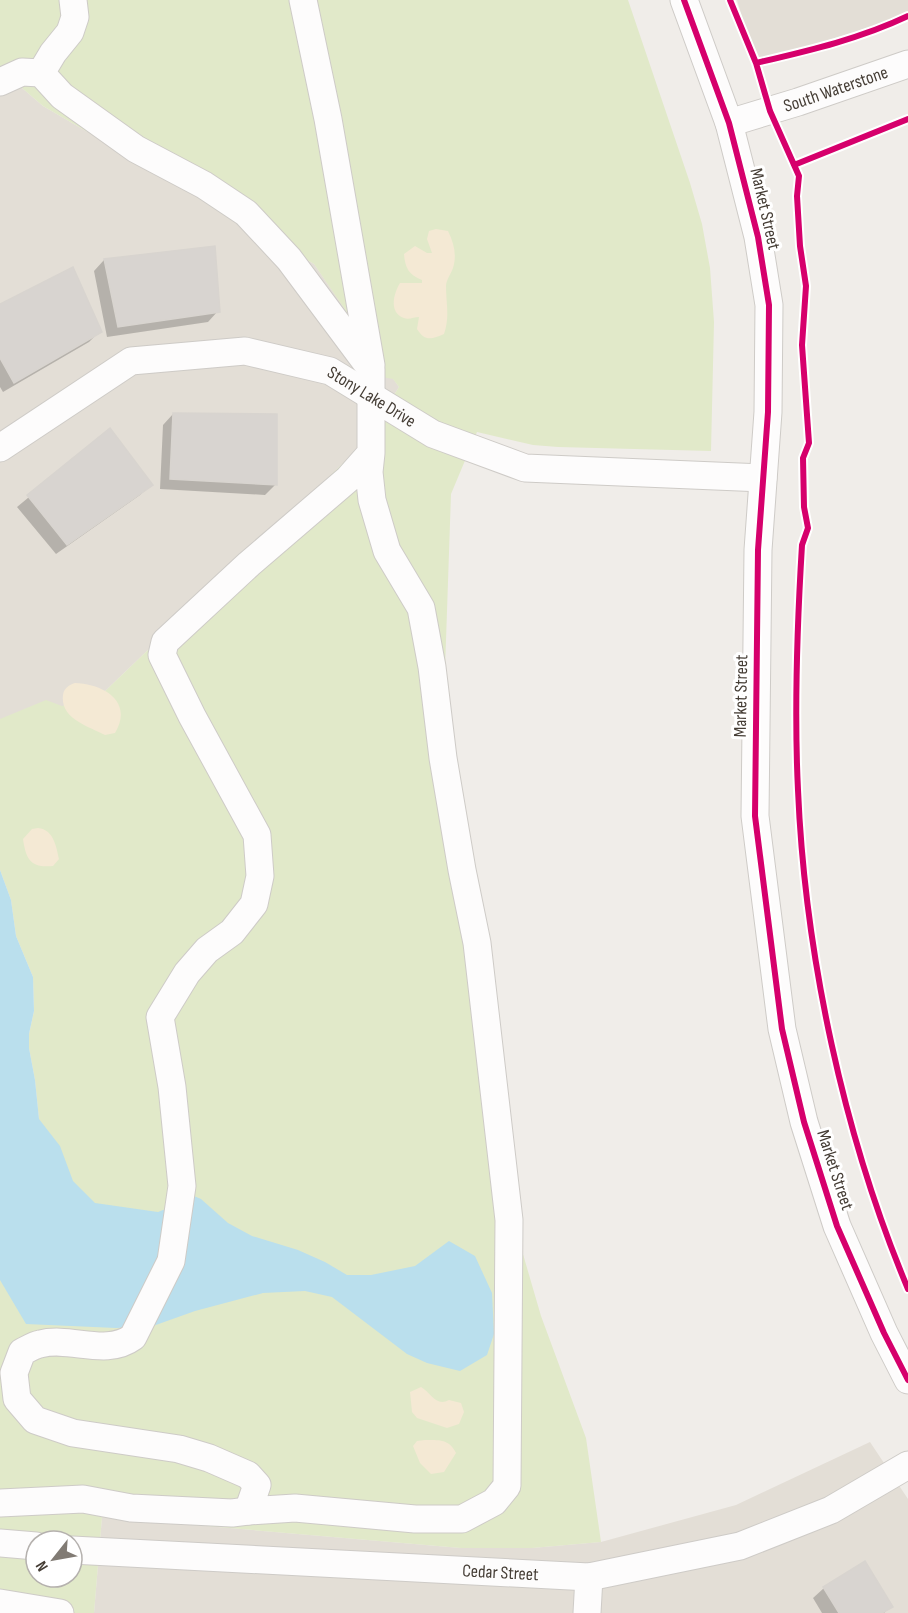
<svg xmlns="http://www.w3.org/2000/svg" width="908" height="1613" font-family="'Sofia Sans Condensed',sans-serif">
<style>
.residential{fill:#e3ded6}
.green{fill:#e1e9c9;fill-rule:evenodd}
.sand{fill:#f4e9d4}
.water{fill:#badfed}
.shadow{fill:#0003}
.building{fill:#d8d4d0;stroke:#d8d4cf;stroke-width:1.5}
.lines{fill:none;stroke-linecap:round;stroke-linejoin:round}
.minor-casing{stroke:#cecbc7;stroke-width:29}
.minor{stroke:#fdfcfc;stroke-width:27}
.cycleway-casing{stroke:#fff;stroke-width:10}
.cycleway{stroke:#d6006c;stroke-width:6}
.labels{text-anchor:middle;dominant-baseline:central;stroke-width:6;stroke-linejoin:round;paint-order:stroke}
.street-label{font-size:18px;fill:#453d35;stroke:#fff}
</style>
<rect width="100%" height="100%" fill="#f0ede9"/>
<!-- residential -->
<path class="residential" d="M737,0H908V15L756,63Z
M0,69L43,106L314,264L399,387L363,444L102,694L0,726Z
M870,1442L908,1499V1613H94L102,1517L461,1548H532L601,1542L736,1505Z"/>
<!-- green -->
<path class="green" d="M0,0H628L690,183L702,224L710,268L714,322L711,451L558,447L533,445L477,432L451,494L445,670L509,1206L541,1316L586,1438L601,1542L532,1548H461L102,1517L94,1613H0V1210L39,1119L35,1080L29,1048V1034L34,1011L33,977L16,936L11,900L0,870V719L46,700L62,706L102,694L363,444L399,387L393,379L376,376L374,352L314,264L43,106L0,69ZM36,1541H72V1577H36Z"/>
<!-- sand -->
<path class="sand" d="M436,229L448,231C454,243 457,255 453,268C451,274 446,280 446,286C446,303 450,317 444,334C432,339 425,342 417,329L419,317C414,317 409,320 404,318C388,312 394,293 400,283H422V280C409,275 405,268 404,254L415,246L427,253H432L427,239L429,231Z
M75,683C103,684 134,701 115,733L105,735C89,726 60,719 63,695C64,688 69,685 75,683Z
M38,828C54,830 56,846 59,859L53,866C31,868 26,860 23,839L32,829Z
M421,1387C431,1393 436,1407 449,1400L461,1403L464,1412L459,1424L447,1428L417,1418L412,1412L410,1392Z
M425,1440C440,1440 449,1439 456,1453L444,1472L431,1474L420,1463L413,1446L417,1441Z"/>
<!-- water -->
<path class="water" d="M0,870L11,900L16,936L33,977L34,1011L29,1034V1048L35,1080L39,1119L60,1146L73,1181L95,1203L158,1212L173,1206L187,1193L201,1199L228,1223L252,1236L298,1250L325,1262L347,1275H371L415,1266L449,1241L475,1256L492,1293L494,1334L487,1355L460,1371L427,1363L407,1354L332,1297L305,1291L263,1293L195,1311L153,1326L116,1328L26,1324L0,1280Z"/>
<!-- shadow -->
<path class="shadow" d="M213,248L218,311L208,322L107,337L94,271L104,260Z
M0,306L100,331L89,342L3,392L0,387Z
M173,414L276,484L265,495L160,489L163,425Z
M110,430L151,485L140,495L56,554L17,507Z
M824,1588L891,1606L884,1613H822L813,1598Z"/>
<!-- building -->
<path class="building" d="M215,246L220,312L118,327L104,259Z
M73,267L102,332L14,383L0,358V304Z
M173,413L277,414V485L170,479Z
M110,428L153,485L67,545L27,495Z
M865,1561L893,1607L882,1613H839L823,1587Z"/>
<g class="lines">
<defs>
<g id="minor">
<path d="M303,0L328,119L371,365"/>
<path d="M684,0L729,123L758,237L769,305L768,412L758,550L755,816L782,1029L804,1122L837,1226L884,1333L908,1380"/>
<path d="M41,73L53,53L70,32L75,17L73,0"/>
<path d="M0,82L22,72L41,73L62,96L136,149L204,185L246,213L289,259L371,369V453L348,479L249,564L165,642L162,655L192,716L257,835L260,876L254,904L232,932L207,950L187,973L160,1017L172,1087L182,1186L171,1261L133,1337C106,1357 71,1336 40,1344C34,1345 28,1349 22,1352L14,1373L17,1399L35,1420L73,1433L179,1449L209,1458L248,1475L257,1485L248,1511L295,1508L415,1519H462L494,1502L507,1486L509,1220L477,943L462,870L443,758L432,667L421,608L387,551L372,500L369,472L371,453"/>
<path id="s1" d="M729,123L798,102L908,64"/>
<path id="s2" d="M0,448L131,361L245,351L330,371L433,434L525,468L763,478"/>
<path d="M0,1503L83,1499L131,1508L232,1513L248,1511"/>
<path d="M0,1543L36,1546"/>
<path id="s3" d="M72,1550L589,1577L740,1546L831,1510L908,1465"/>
<path d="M0,1603L60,1613"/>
<path d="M587,1613L589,1577"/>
</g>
</defs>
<!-- minor casing -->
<use href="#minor" class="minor-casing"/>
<!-- minor -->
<use href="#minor" class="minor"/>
<defs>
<path id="cycleway" d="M684,0L729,123L758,237L769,305L768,412L758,550L755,816L782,1029L804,1122L837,1226L884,1333L908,1380
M730,0L756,63C807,51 860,39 908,16
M756,63L770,111L799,176L797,196L800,246L806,286L802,345L809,443L803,458L804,507L808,528L802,545C797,627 794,709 798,790C805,955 844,1137 908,1289
M794,165L908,119"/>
</defs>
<!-- cycleway casing -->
<use href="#cycleway" class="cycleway-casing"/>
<!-- cycleway -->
<use href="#cycleway" class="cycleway"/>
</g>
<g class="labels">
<!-- street labels -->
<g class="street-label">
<text stroke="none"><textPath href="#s1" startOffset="112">South Waterstone</textPath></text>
<text transform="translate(765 209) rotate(77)">Market Street</text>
<text stroke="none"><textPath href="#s2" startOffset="408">Stony Lake Drive</textPath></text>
<text transform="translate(741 696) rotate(-89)">Market Street</text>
<text transform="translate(835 1170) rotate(72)">Market Street</text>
<text stroke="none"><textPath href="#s3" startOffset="429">Cedar Street</textPath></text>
</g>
</g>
<!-- north arrow -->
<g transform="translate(54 1559) rotate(239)"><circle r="28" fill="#ffffff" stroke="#b5b1ae" stroke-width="1.5"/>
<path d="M0-4.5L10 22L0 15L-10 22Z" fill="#817b74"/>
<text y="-9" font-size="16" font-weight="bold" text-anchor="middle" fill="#453d35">N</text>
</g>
</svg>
